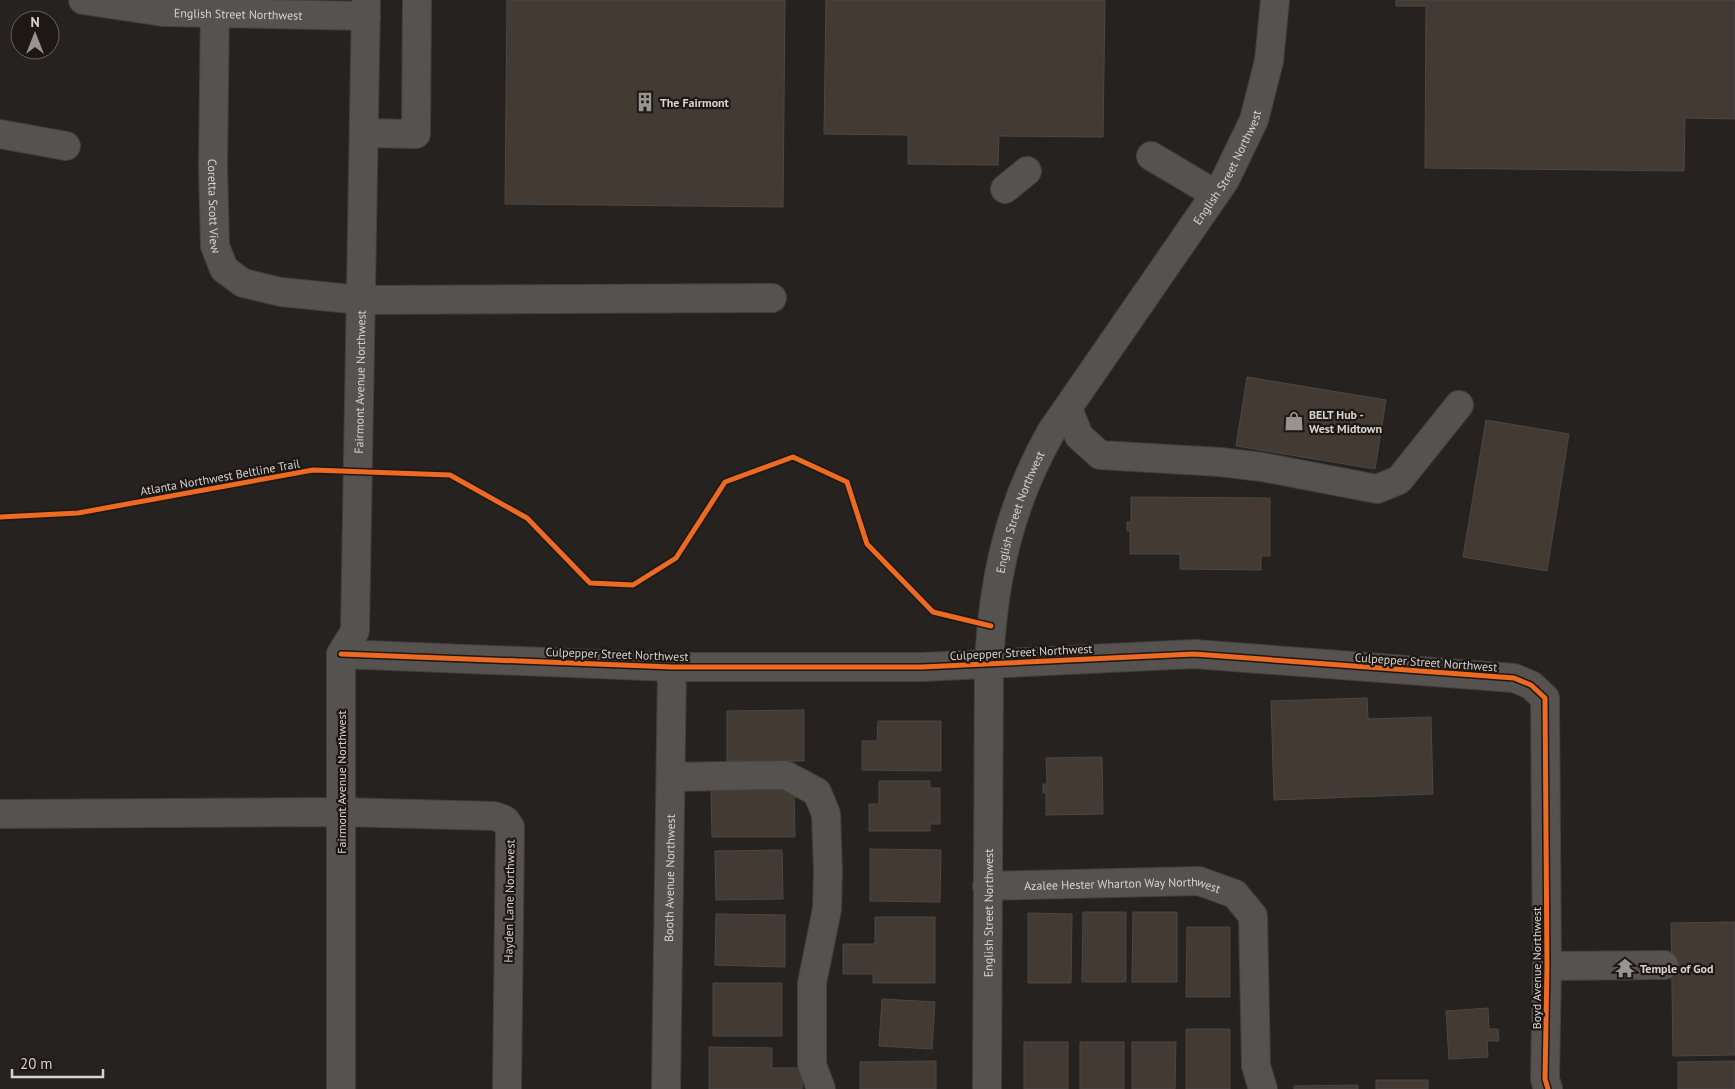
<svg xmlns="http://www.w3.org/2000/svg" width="1735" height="1089" font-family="'PT Sans',sans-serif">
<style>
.building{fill:#423a33;stroke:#4b4846}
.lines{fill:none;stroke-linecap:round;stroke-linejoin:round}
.minor-casing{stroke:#423f3c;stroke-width:30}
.minor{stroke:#555250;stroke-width:28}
.cycleway-casing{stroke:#1d1813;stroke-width:8}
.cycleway{stroke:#ed6a23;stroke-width:5}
.labels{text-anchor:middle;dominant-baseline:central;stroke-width:4.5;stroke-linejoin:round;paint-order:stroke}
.street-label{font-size:12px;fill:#d6d2cf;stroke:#1d1813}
.poi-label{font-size:12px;font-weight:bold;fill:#d6d2cf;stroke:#1d1813;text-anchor:start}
</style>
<rect width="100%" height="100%" fill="#25221f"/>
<!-- building -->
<path class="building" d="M507,0H785L783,207L505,204Z
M826,0H1105L1103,137L999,136L998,165L908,164V135L824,134Z
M1396,0H1735V119L1685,118L1684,171L1425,168L1426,6H1396Z
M1247,377L1386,400L1375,469L1236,446Z
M1486,420L1569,434L1547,571L1463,557Z
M1131,497L1270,498V556H1261V570L1180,569V554H1130V531H1127V522H1131Z
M1367,698L1368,719L1431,717L1433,794L1274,800L1271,701Z
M804,710V761H727V711Z
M878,721H941V771L862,770V741H877Z
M1102,757L1103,814L1046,815V793H1043V784H1047L1046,758Z
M879,781H930V788H940V824H930V831H869V804H879Z
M794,789L795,837H712L711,790Z
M870,849L941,850L940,902L870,901Z
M782,850L783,899L716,900L715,851Z
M1083,912H1126V982H1082Z
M1133,912H1177V982H1132Z
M1028,913L1072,914L1071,983H1028Z
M716,914L785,915V967L715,965Z
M875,917H935V983H873V974H843V944H875Z
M1735,922V1055L1673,1056L1671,923Z
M1187,927H1230V997H1186Z
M713,983H782V1036H713Z
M882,999L935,1002L932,1049L879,1046Z
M1488,1008L1489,1029H1498L1499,1041H1487L1488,1057L1449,1059L1446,1011Z
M1186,1029H1230V1089H1186Z
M1024,1042H1068V1089H1024Z
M1080,1042H1124V1089H1080Z
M1132,1042H1176L1175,1089H1132Z
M709,1047L772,1048V1068H802V1089H709Z
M936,1061V1089H860V1062Z
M1735,1061V1089H1678V1062Z
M1376,1080H1428V1089H1376Z
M1358,1085V1089H1294V1086Z"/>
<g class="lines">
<defs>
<g id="minor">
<path id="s1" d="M83,0L163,12L366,16"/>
<path id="s2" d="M215,0L213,167L215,246L224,269L243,283L281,292L361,300L772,298"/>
<path d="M364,133L416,134L417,0"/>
<path d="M0,134L66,146"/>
<path d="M1151,156L1215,194"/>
<path d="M1005,189L1027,171"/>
<path d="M1068,409L1079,436L1100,455L1220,462L1262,467L1377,489L1399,480L1459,405"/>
<path d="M341,654L672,667H922L1194,654L1514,678L1531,685L1545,698L1547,966L1545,1079L1548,1089"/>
<path d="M671,777L785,775L817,792L826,814L828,871L827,909L812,983V1065L821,1089"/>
<path d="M0,814L341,812L494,816L505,820L510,827L507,1089"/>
<path id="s3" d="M987,886L1199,881L1235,894L1253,916L1256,1066L1263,1089"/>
<path d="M1547,966L1664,965"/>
<path id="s4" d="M341,1089V654L355,631L366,0"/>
<path id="s5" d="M666,1089L672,667"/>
<path id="s6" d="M987,1089L989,664C993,580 1009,506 1051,432L1225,180L1254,120L1269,61L1275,0"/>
</g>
</defs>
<!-- minor casing -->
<use href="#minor" class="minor-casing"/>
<!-- minor -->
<use href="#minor" class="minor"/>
<defs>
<path id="cycleway" d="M0,517L78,513L313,470L450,475L527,518L590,583L633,585L676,558L725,482L793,457L847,482L867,544L933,612L991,626
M341,654L672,667H922L1194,654L1514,678L1531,685L1545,698L1547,966L1545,1079L1548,1089"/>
</defs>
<!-- cycleway casing -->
<use href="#cycleway" class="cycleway-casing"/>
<!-- cycleway -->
<use href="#cycleway" class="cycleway"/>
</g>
<!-- icons -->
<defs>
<symbol id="building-bare" viewBox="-9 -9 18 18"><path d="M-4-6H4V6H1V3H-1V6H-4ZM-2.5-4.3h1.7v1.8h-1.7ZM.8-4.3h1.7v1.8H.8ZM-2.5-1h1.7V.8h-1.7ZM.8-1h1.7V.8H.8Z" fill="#989491" stroke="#1d1813" stroke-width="2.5" paint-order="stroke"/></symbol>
<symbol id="shop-bare" viewBox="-9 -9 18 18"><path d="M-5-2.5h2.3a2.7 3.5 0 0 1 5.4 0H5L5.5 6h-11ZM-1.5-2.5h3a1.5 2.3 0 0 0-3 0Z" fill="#989491" stroke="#1d1813" stroke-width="2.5" paint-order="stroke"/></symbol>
<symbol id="temple-bare" viewBox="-9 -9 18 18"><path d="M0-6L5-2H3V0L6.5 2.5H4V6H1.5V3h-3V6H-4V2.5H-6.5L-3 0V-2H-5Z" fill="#989491" stroke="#1d1813" stroke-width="2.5" paint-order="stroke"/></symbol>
</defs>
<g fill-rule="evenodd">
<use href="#building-bare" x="631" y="88" width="28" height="28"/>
<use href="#shop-bare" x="1280" y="407" width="28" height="28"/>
<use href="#temple-bare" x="1611" y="954" width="28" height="28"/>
</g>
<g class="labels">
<!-- street labels -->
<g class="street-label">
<text stroke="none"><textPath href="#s1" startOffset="156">English Street Northwest</textPath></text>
<text stroke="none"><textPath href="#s6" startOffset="986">English Street Northwest</textPath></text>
<text stroke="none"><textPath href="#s2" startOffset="206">Coretta Scott View</textPath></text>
<text stroke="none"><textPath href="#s4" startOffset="711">Fairmont Avenue Northwest</textPath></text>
<text transform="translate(220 477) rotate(-10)">Atlanta Northwest Beltline Trail</text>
<text stroke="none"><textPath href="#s6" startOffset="581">English Street Northwest</textPath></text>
<text transform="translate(1021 652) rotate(-3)">Culpepper Street Northwest</text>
<text transform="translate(617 654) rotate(2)">Culpepper Street Northwest</text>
<text transform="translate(1426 662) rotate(4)">Culpepper Street Northwest</text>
<text transform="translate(341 782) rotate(-90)">Fairmont Avenue Northwest</text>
<text stroke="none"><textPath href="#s5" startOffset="211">Booth Avenue Northwest</textPath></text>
<text stroke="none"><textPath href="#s3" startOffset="136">Azalee Hester Wharton Way Northwest</textPath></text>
<text transform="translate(509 901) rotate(-89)">Hayden Lane Northwest</text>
<text stroke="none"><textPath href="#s6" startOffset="176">English Street Northwest</textPath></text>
<text transform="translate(1536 968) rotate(-90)">Boyd Avenue Northwest</text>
</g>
<!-- poi labels -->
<g class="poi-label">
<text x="660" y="102">The Fairmont</text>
<text x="1309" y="414">BELT Hub -<tspan x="1309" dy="14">West Midtown</tspan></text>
<text x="1640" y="968">Temple of God</text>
</g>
</g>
<!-- north arrow -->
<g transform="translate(35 35)"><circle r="24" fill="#1d1813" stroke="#67625e"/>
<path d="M0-4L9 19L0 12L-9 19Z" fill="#989491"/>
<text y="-8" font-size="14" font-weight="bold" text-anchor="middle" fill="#d6d2cf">N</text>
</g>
<!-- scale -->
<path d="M12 1069v8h91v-8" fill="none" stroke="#d6d2cf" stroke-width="2.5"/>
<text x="20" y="1069" font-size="15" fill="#d6d2cf" stroke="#1d1813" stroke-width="4" paint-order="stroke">20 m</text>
</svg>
